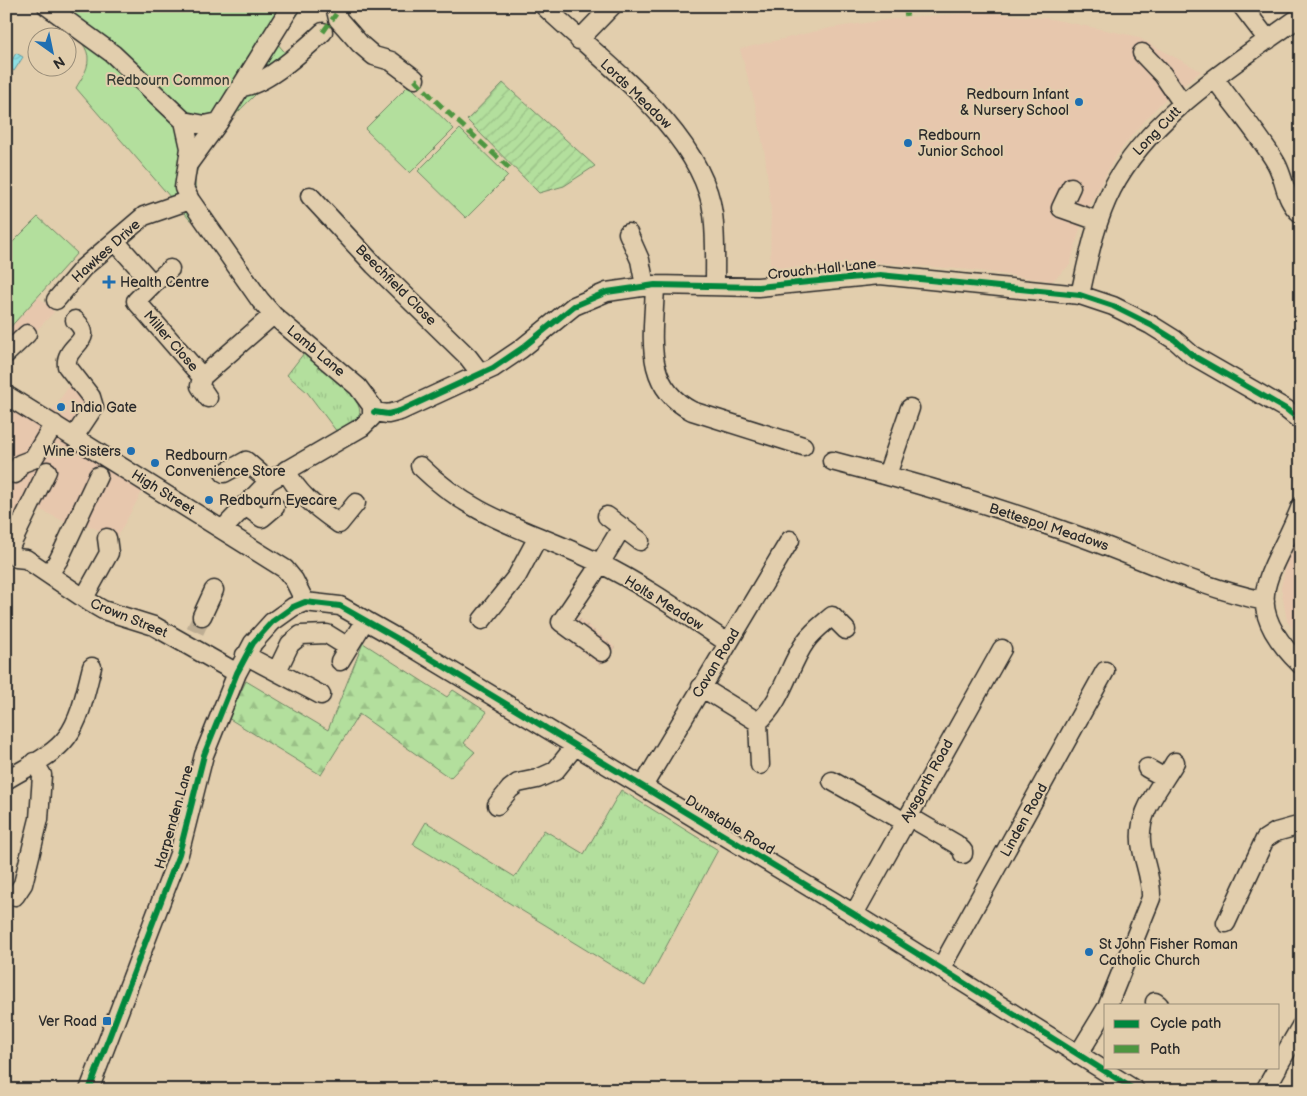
<svg xmlns="http://www.w3.org/2000/svg" width="1307" height="1096" font-family="'Balsamiq Sans',sans-serif">
<style>
.built{fill:#e7c7ad}
.industrial{fill:url(#industrial-furrows)}
.grass{fill:url(#grass-tufts);stroke:#6f8564}
.forest{fill:url(#forest-firs);stroke:#6f8564}
.park{fill:#b3df9d;stroke:#6f8564}
.garden{fill:url(#garden-furrows);stroke:#6f8564}
.water{fill:url(#water-waves);stroke:#66989b}
.lines{fill:none;stroke-linecap:round;stroke-linejoin:round}
.minor-tunnel{stroke:#bdad93;stroke-width:18;stroke-dasharray:18 9;stroke-linecap:butt}
.minor-casing{stroke:#2b2b2b;stroke-width:21}
.minor{stroke:#e2cead;stroke-width:18}
.quiet{stroke:#4d9640;stroke-width:5;stroke-dasharray:10 5;stroke-linecap:butt}
.cycleway-casing{stroke:#e2cead;stroke-width:9}
.cycleway{stroke:#00873e;stroke-width:6}
.poi-dot{fill:#1f6fb2;stroke:#e2cead;stroke-width:2}
.labels{text-anchor:middle;dominant-baseline:central;stroke-width:4;stroke-linejoin:round;paint-order:stroke}
.park-label{font-size:14px;fill:#393d36;stroke:#e2cead}
.street-label{font-size:14px;fill:#2b2b2b;stroke:#e2cead}
.poi-label{font-size:14px;fill:#2b2b2b;stroke:#e2cead;text-anchor:start}
</style>
<defs>
<pattern id="industrial-furrows" width="10" height="10" patternUnits="userSpaceOnUse" patternTransform="scale(1.25)"><rect width="10" height="10" fill="#e7c7ad"/><path d="M-1 1l2-2M0 10L10 0M9 11l2-2" fill="none" stroke="#c6ab95"/></pattern>
<pattern id="grass-tufts" width="24" height="20" patternUnits="userSpaceOnUse" patternTransform="scale(1.25)"><rect width="24" height="20" fill="#b3df9d"/><path d="M3 7l-1-3M5 7V3M7 7l1-3M15 17l-1-3M17 17v-4M19 17l1-3" fill="none" stroke="#9ac087"/></pattern>
<pattern id="forest-firs" width="22" height="20" patternUnits="userSpaceOnUse" patternTransform="scale(1.25)"><rect width="22" height="20" fill="#b3df9d"/><path d="M5 1l3.5 6h-7zM16 11l3.5 6h-7z" fill="#9ac087"/></pattern>
<pattern id="garden-furrows" width="10" height="10" patternUnits="userSpaceOnUse" patternTransform="scale(1.25)"><rect width="10" height="10" fill="#b3df9d"/><path d="M-1 1l2-2M0 10L10 0M9 11l2-2" fill="none" stroke="#9ac087"/></pattern>
<pattern id="water-waves" width="16" height="10" patternUnits="userSpaceOnUse" patternTransform="scale(1.25)"><rect width="16" height="10" fill="#8ee0e5"/><path d="M0 5q4-4 8 0t8 0" fill="none" stroke="#7bc0c5"/></pattern>
</defs>
<rect width="100%" height="100%" fill="#e2cead"/>
<filter id="ink" filterUnits="userSpaceOnUse"><feTurbulence type="fractalNoise" baseFrequency=".02" numOctaves="2"/><feDisplacementMap in="SourceGraphic" scale="10" xChannelSelector="R" yChannelSelector="G"/><feConvolveMatrix kernelMatrix="1 2 1 2 8 2 1 2 1" color-interpolation-filters="sRGB"/></filter>
<g filter="url(#ink)">
<!-- built -->
<path class="built" d="M985,12L1046,18L1135,36L1201,71L1160,104L1132,135L1114,159L1082,221L1070,265L1052,281L972,270L868,262L770,269L771,210L765,155L756,107L740,49L830,28L907,17Z
M38,296L54,312L16,352L6,358V332Z
M72,382L88,403L74,426L51,412Z
M6,404L100,465L71,525L33,506L16,543L6,534Z
M107,468L143,490L116,539L80,521L91,494Z
M1301,526V640L1287,621L1281,587L1287,560Z"/>
<!-- industrial -->
<path class="industrial" d="M590,575L570,613L573,624L578,617L615,647L600,665L550,627Z"/>
<!-- grass -->
<path class="grass" d="M304,353C317,363 367,399 359,416C355,424 344,428 337,432L307,392L287,375Z
M621,790L718,850L645,986L413,844L426,822L515,877L544,830L584,854Z"/>
<!-- forest -->
<path class="forest" d="M363,643L447,697L453,690L487,712L464,743L475,752L450,778L359,714L321,775L228,718L246,681L328,730Z"/>
<!-- park -->
<path class="park" d="M31,6H304L277,43L293,62C266,83 194,147 195,183C195,192 201,200 205,208L190,220L76,88C81,79 88,70 88,60C90,38 48,14 31,6Z
M409,85L454,129L410,173L365,129Z
M460,129L508,176L466,218L418,171Z
M38,217L77,253L6,332V249Z"/>
<!-- garden -->
<path class="garden" d="M503,83L595,166L564,186L539,193L467,120Z"/>
<!-- water -->
<path class="water" d="M16,53L23,57L14,71L8,67Z"/>
<g class="lines">
<!-- minor-tunnel -->
<path class="minor-tunnel" d="M195,631L202,616"/>
<defs>
<path id="minor" d="M47,6L113,54L184,121L190,148L184,188L190,200L260,300L273,315L358,387L372,406V417L362,427L269,481L223,529
M335,6L338,19L360,44L374,56L391,61L415,79
M544,6C600,60 703,133 713,214C716,238 715,263 715,286
M1242,6L1268,40
M579,40L612,6
M1142,53L1163,75L1183,104
M1215,79C1235,107 1259,134 1276,163C1286,181 1284,200 1301,214
M241,87C265,86 305,49 323,32
M184,121L205,125L219,122L291,6
M189,163L219,122
M1071,187L1061,208L1098,221
M310,196L374,265L468,357L481,374
M628,233L640,260L645,286
M115,241L153,284L136,301L202,377L273,315
M153,284L170,269
M655,285C654,333 641,385 692,411L803,446
M1080,295C1088,259 1095,222 1112,189C1150,115 1235,64 1301,16
M56,300L83,268L144,216L190,200
M6,354L27,334
M202,377L200,386L208,398
M6,395L285,569L294,580L305,602
M374,412L388,414L400,411L493,368L521,349L574,306L607,292L655,285L758,287L880,275L1080,295L1113,306L1151,325L1175,340L1192,355L1286,409L1301,421
M74,437L94,407L91,397L67,366C64,344 98,342 75,320
M832,461C910,481 988,504 1064,531C1131,553 1196,587 1265,601
M420,466C476,521 532,530 599,563C644,585 686,615 728,643
M286,470C298,495 317,508 339,524L356,503
M224,473L246,461L269,481
M15,474L20,464L33,459L54,424
M887,475L910,408
M244,505L262,518L275,507
M1301,506C1275,575 1234,599 1301,665
M607,516L640,541
M6,546L16,558L26,559L91,603L103,610L154,626L237,673
M9,549L47,471
M49,574L59,559L98,476
M84,598L109,553L107,538
M202,616L214,590
M482,620L517,576L538,537
M602,652L561,622L593,575L622,527
M245,655L321,695
M340,661L365,620
M277,671L290,644L301,635L327,634L348,647
M701,687L758,722C783,701 788,666 806,641C813,631 823,624 832,616L846,630
M758,722L760,765
M1147,768L1165,778
M6,780C25,768 53,756 67,737C81,718 86,690 92,667
M832,781L905,822
M643,786L790,540
M497,805L510,789L518,783L537,779L555,771L575,746
M908,816L956,844L963,851V854
M15,896L23,884L39,819L42,775L34,762
M854,914L1002,649
M1226,923L1265,839L1276,832L1301,825
M942,969L947,957L1105,671
M1155,1002L1159,1005
M1108,1005L1151,898C1152,881 1145,865 1142,849C1135,814 1158,791 1175,762
M1078,1055L1106,1009
M1278,1066L1301,1026
M89,1090L179,854L204,755L237,673L253,643L272,622L293,607L305,602L340,606L400,640L854,914L1135,1090
M1265,1090L1278,1067"/>
</defs>
<!-- minor casing -->
<use href="#minor" class="minor-casing"/>
<!-- minor -->
<use href="#minor" class="minor"/>
<!-- quiet -->
<path class="quiet" d="M905,6L907,17
M323,32L336,14
M415,79C444,112 479,139 511,170"/>
<defs>
<path id="cycleway" d="M374,412L388,414L400,411L493,368L521,349L574,306L607,292L655,285L758,287L880,275L1080,295L1113,306L1151,325L1175,340L1192,355L1286,409L1301,421
M89,1090L179,854L204,755L237,673L253,643L272,622L293,607L305,602L340,606L400,640L854,914L1135,1090"/>
</defs>
<!-- cycleway casing -->
<use href="#cycleway" class="cycleway-casing"/>
<!-- cycleway -->
<use href="#cycleway" class="cycleway"/>
</g>
</g>
<!-- markers -->
<g class="poi-dot">
<circle cx="1079" cy="102" r="5"/>
<circle cx="908" cy="143" r="5"/>
<path d="M106.5 274.5h5v5h5v5h-5v5h-5v-5h-5v-5h5z"/>
<circle cx="61" cy="407" r="5"/>
<circle cx="131" cy="451" r="5"/>
<circle cx="155" cy="463" r="5"/>
<circle cx="209" cy="500" r="5"/>
<circle cx="1089" cy="952" r="5"/>
<rect x="102" y="1016" width="10" height="10" rx="2.5"/>
</g>
<g class="labels">
<!-- park labels -->
<g class="park-label">
<text x="168" y="80">Redbourn Common</text>
</g>
<!-- street labels -->
<g class="street-label">
<text transform="translate(636 94) rotate(44)">Lords Meadow</text>
<text transform="translate(1157 131) rotate(-46)">Long Cutt</text>
<text transform="translate(106 251) rotate(-42)">Hawkes Drive</text>
<text transform="translate(822 269) rotate(-6)">Crouch Hall Lane</text>
<text transform="translate(396 285) rotate(45)">Beechfield Close</text>
<text transform="translate(171 341) rotate(49)">Miller Close</text>
<text transform="translate(316 351) rotate(40)">Lamb Lane</text>
<text transform="translate(163 492) rotate(32)">High Street</text>
<text transform="translate(1049 527) rotate(18)">Bettespol Meadows</text>
<text transform="translate(664 603) rotate(32)">Holts Meadow</text>
<text transform="translate(129 618) rotate(22)">Crown Street</text>
<text transform="translate(716 663) rotate(-59)">Cavan Road</text>
<text transform="translate(927 781) rotate(-61)">Aysgarth Road</text>
<text transform="translate(174 817) rotate(-74)">Harpenden Lane</text>
<text transform="translate(1024 820) rotate(-61)">Linden Road</text>
<text transform="translate(730 825) rotate(31)">Dunstable Road</text>
</g>
<!-- poi labels -->
<g class="poi-label">
<text x="1069" y="94" text-anchor="end">Redbourn Infant<tspan x="1069" dy="16">&amp; Nursery School</tspan></text>
<text x="918" y="135">Redbourn<tspan x="918" dy="16">Junior School</tspan></text>
<text x="120" y="282">Health Centre</text>
<text x="71" y="407">India Gate</text>
<text x="121" y="451" text-anchor="end">Wine Sisters</text>
<text x="165" y="455">Redbourn<tspan x="165" dy="16">Convenience Store</tspan></text>
<text x="219" y="500">Redbourn Eyecare</text>
<text x="1099" y="944">St John Fisher Roman<tspan x="1099" dy="16">Catholic Church</tspan></text>
<text x="97" y="1021" text-anchor="end">Ver Road</text>
</g>
</g>
<!-- margin -->
<rect width="1307" height="1096" fill="none" stroke="#e2cead" stroke-width="25"/>
<rect x="12" y="12" width="1282" height="1071" fill="none" stroke="#2b2b2b" stroke-width="2" filter="url(#ink)"/>
<!-- legend -->
<rect x="1104" y="1004" width="175" height="65" fill="#e2cead" stroke="#998d79"/>
<rect x="1114" y="1020" width="25" height="8" fill="#00873e" stroke="#998d79"/>
<text x="1150" y="1028" font-size="15" fill="#2b2b2b">Cycle path</text>
<rect x="1114" y="1045" width="25" height="8" fill="#4d9640" stroke="#998d79"/>
<text x="1150" y="1054" font-size="15" fill="#2b2b2b">Path</text>
<!-- north arrow -->
<g transform="translate(52 52) rotate(147)"><circle r="24" fill="#e2cead" stroke="#998d79"/>
<path d="M0-4L9 19L0 12L-9 19Z" fill="#1f6fb2"/>
<text y="-8" font-size="14" font-weight="bold" text-anchor="middle" fill="#2b2b2b">N</text>
</g>
</svg>
